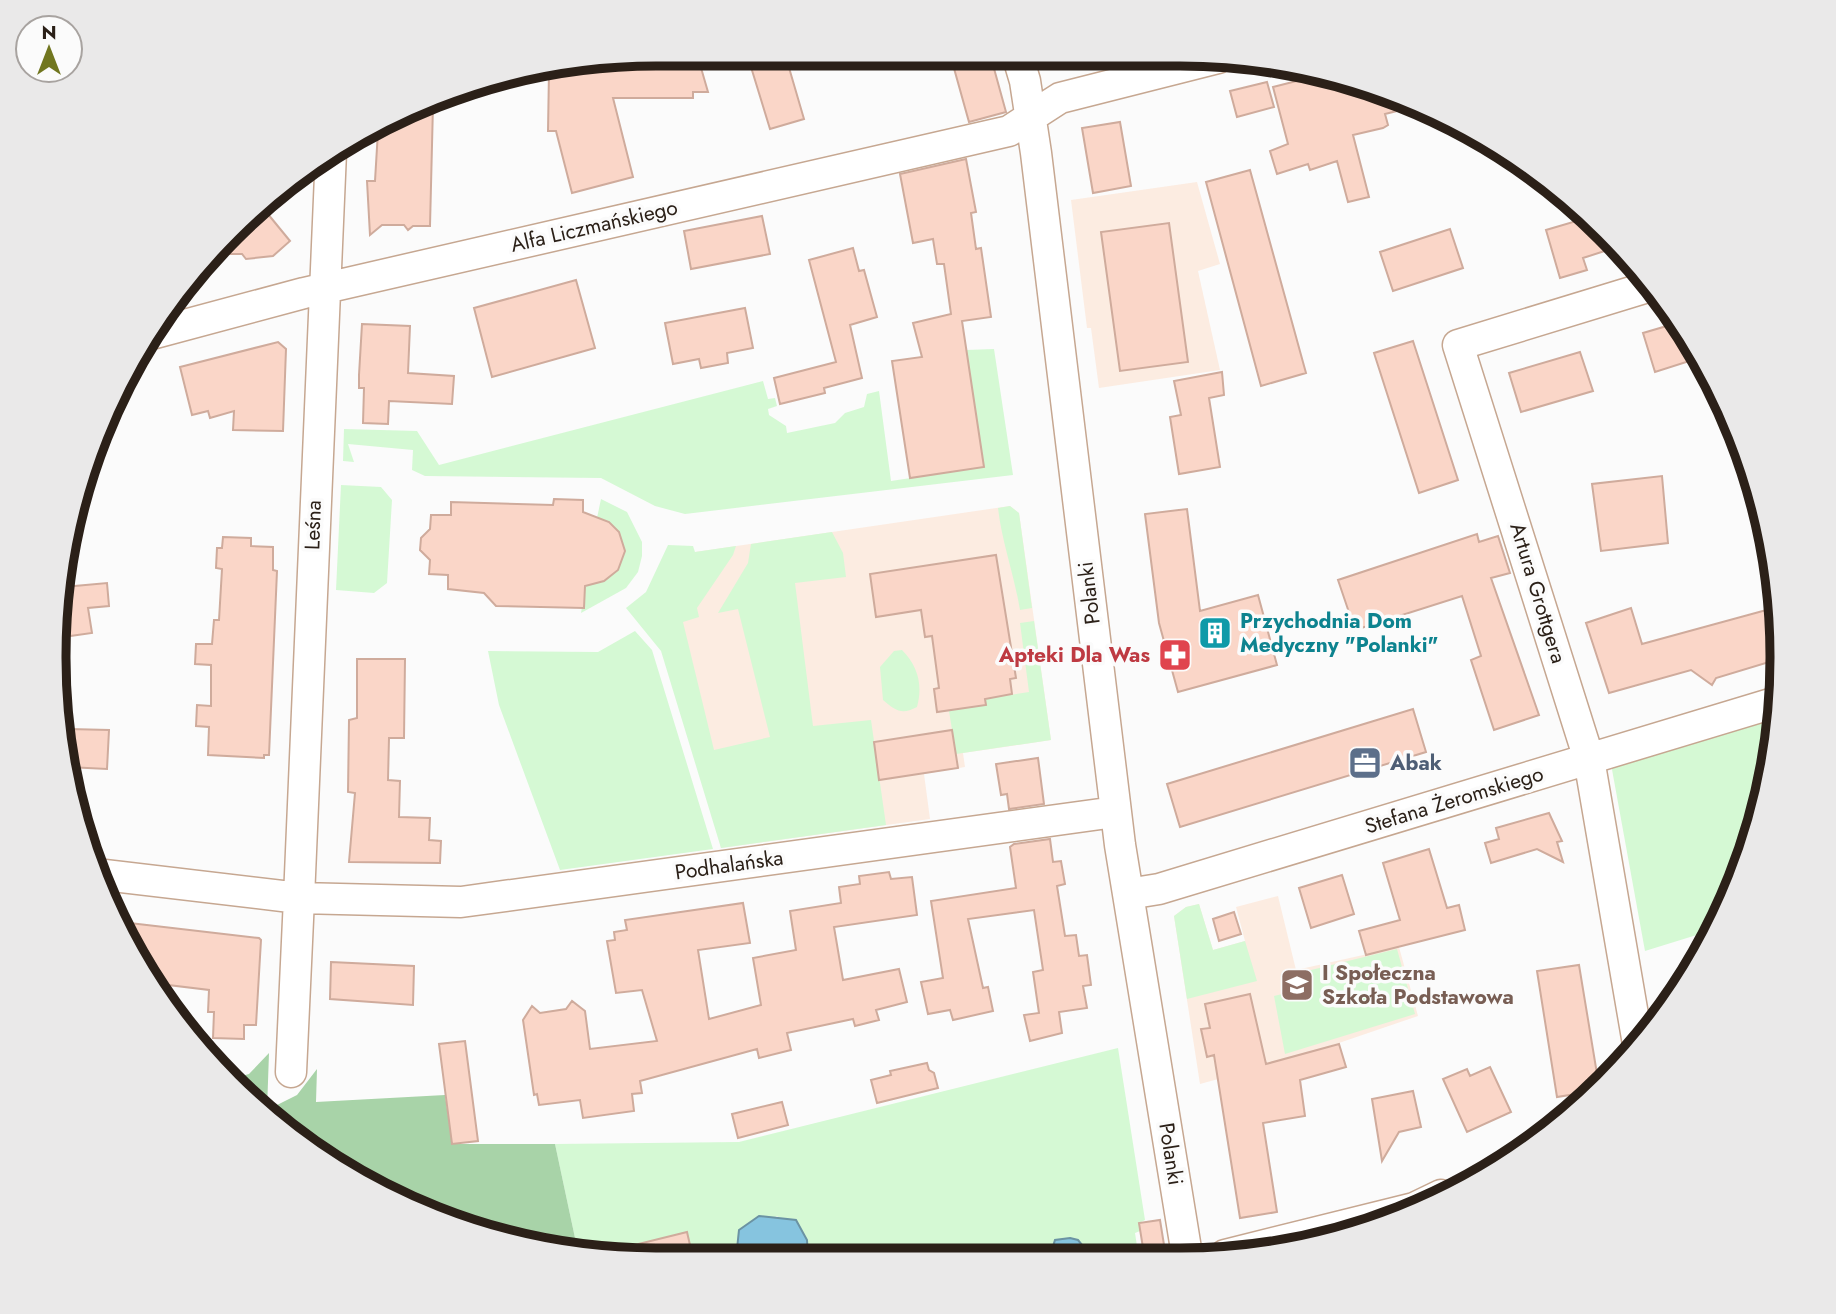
<svg xmlns="http://www.w3.org/2000/svg" width="1836" height="1314" font-family="Jost,sans-serif">
<style>
.built{fill:#fcece1}
.green{fill:#d5f9d4}
.forest{fill:#a8d3a8}
.water{fill:#86c4df;stroke:#6b93a3;stroke-width:2}
.building{fill:#fad6c8;stroke:#cfab9c;stroke-width:2}
.lines{fill:none;stroke-linecap:round;stroke-linejoin:round}
.minor-casing{stroke:#c6a791;stroke-width:33}
.minor{stroke:#fff;stroke-width:30}
.labels{text-anchor:middle;dominant-baseline:central;stroke-width:7;stroke-linejoin:round;paint-order:stroke}
.street-label{font-size:21px;fill:#2b2018;stroke:#fbfbfb}
.culture-label{font-size:21px;font-weight:bold;fill:#0d838f;stroke:#fbfbfb;text-anchor:start}
.health-label{font-size:21px;font-weight:bold;fill:#be3a42;stroke:#fbfbfb;text-anchor:end}
.service-label{font-size:21px;font-weight:bold;fill:#4e5e75;stroke:#fbfbfb;text-anchor:start}
.education-label{font-size:21px;font-weight:bold;fill:#785e54;stroke:#fbfbfb;text-anchor:start}
.rim{fill:none;stroke:#2b2018;stroke-width:9}
</style>
<rect width="100%" height="100%" fill="#fbfbfb"/>
<!-- built -->
<path class="built" d="M1048,54H1114L1061,68L1050,62Z
M1197,182L1220,264L1198,271L1220,370L1099,388L1091,328H1087L1071,200Z
M1010,506L1019,513L1051,740L963,753L965,767L924,774L930,819L721,848L665,580L695,552Z
M1278,896L1296,970L1399,947L1418,1016L1295,1058L1200,1084L1174,916L1186,907L1199,904L1213,950L1245,941L1236,907Z"/>
<!-- green -->
<path class="green" d="M994,349L1013,475L685,514L655,506L601,478L425,476L412,470L413,450L348,444L354,462L343,461L344,429L417,431L439,465L763,381L768,399L775,398L777,406L768,409L769,415L786,426L787,433L835,423L845,413L864,407L867,394L879,391L891,481L983,467L966,350Z
M341,485L381,487L392,500L387,583L374,593L336,590Z
M601,499L627,512L642,542V556L638,572L626,588L581,613L586,584C610,583 622,569 623,545L597,518Z
M1010,506L1019,513L1032,608L1020,610C1014,574 1002,543 998,508Z
M832,532L843,553L846,577L795,583L813,726L871,720L886,825L721,848L661,651L626,608L646,592L668,545L693,546L695,552L736,546L733,555L697,608L699,617L683,622L714,750L770,737L738,609L718,613L748,563L751,544Z
M1034,621L1051,740L956,754L948,705L1029,692L1020,623Z
M635,631L652,650L713,849L560,870L499,705L488,651L598,652Z
M902,650C918,666 923,685 917,707C902,715 896,711 883,700L880,667L894,651Z
M1777,715L1761,813L1719,924L1716,929L1645,951L1611,764Z
M1199,904L1213,950L1245,941L1257,981L1187,999L1174,916L1186,907Z
M1397,949L1415,1014L1285,1054L1274,996L1310,987L1307,971Z
M1118,1048L1145,1220L1139,1223L1140,1231L1135,1233L1137,1246L1142,1245L1144,1254L1150,1255L1091,1256C1079,1238 1067,1234 1051,1247L1050,1256L808,1257L807,1240L777,1216L737,1238L736,1258H693L687,1232L596,1255L578,1252L555,1144L739,1142Z"/>
<!-- forest -->
<path class="forest" d="M269,1053L267,1110L297,1095L317,1069L316,1102L445,1095L452,1144H555L578,1252L501,1239L390,1197L290,1135L231,1079L249,1074Z"/>
<!-- water -->
<path class="water" d="M759,1216L796,1220L807,1240L808,1257L736,1258L739,1230Z
M1070,1238L1078,1240L1091,1256H1050L1055,1240Z"/>
<!-- building -->
<path class="building" d="M697,54L708,92H693V98H613L633,177L572,193L556,131H548L549,71L645,56Z
M747,54H785L804,119L770,129Z
M950,54H990L1006,112L969,122Z
M1320,75L1409,108L1385,114L1388,125L1383,128L1353,135L1369,197L1348,202L1337,161L1310,170L1308,164L1277,174L1270,151L1288,144L1273,87Z
M1267,82L1274,107L1237,117L1230,91Z
M433,105L430,226H413L408,230L404,225H382L370,235L367,181H375L378,131Z
M1120,122L1131,186L1093,193L1082,128Z
M966,159L976,212L971,213L976,249L981,248L991,317L962,321L984,467L910,478L892,361L922,357L913,323L951,314L944,264H937L933,239L913,243L900,174Z
M1250,170L1306,373L1261,386L1206,182Z
M263,208L290,241L273,256L246,259L242,254H227L228,239Z
M762,216L770,254L691,269L684,231Z
M1583,219L1617,247L1583,258L1587,270L1560,278L1546,230Z
M1169,223L1188,362L1120,371L1101,232Z
M1450,229L1463,268L1393,291L1380,252Z
M853,248L859,271L864,270L877,317L850,325L862,378L824,388L825,393L780,404L774,378L836,362L809,260Z
M576,280L595,348L492,377L474,308Z
M745,308L753,348L727,353L728,363L701,368L699,359L673,364L665,323Z
M1677,323L1702,357L1655,372L1643,333Z
M362,324L410,326L408,373L454,376L452,404L389,401L388,424L363,423L364,388H359V375Z
M1413,341L1458,480L1419,493L1374,353Z
M278,342L286,349L283,431L233,430L234,411L210,418L208,411L192,415L180,367Z
M1580,352L1593,391L1521,412L1509,373Z
M1222,372L1224,395L1209,398L1220,467L1179,474L1170,417L1181,415L1174,381Z
M1662,476L1668,543L1601,551L1592,484Z
M554,499L583,500V512L609,522L619,532L625,551L618,570L604,581L585,586L584,608L496,606L484,593L448,589V575L429,574L430,560L420,550L421,538L430,529L431,515H451V502L553,505Z
M1187,509L1200,611L1258,595L1277,665L1178,692L1159,623L1145,514Z
M1477,534L1479,542L1498,536L1510,573L1491,578L1539,715L1494,730L1471,660L1481,656L1462,596L1355,630L1338,580Z
M223,537L251,538V546L273,547V570L277,571L269,755H264V758L208,755L209,727L196,726L197,705L211,706V665L195,664L196,644H212L214,620H219L222,569L216,568L217,548H222Z
M996,555L1016,678L1010,679L1012,694L985,699L986,705L937,712L934,689L939,688L932,636L925,637L921,610L876,617L870,574Z
M107,583L109,606L88,608L92,633L63,637L64,587Z
M1631,608L1642,644L1770,609L1771,614L1778,612L1779,659L1716,678L1712,685L1691,670L1609,693L1586,623Z
M357,659H405L404,738H389L388,780L400,781L399,817L430,818L429,840L441,841L440,863L349,862L355,793L348,792L349,720L357,718Z
M1413,709L1426,752L1180,827L1167,784Z
M69,729L109,730L107,769L68,767L59,735L68,734Z
M952,730L958,768L879,780L874,742Z
M1038,758L1044,804L1009,809L1007,794L1001,795L996,764Z
M1549,813L1562,841L1557,842L1563,862L1537,849L1491,863L1485,843L1499,839L1496,828Z
M1050,839L1053,862L1061,861L1065,884L1057,886L1065,936L1076,935L1079,956L1087,955L1091,985L1083,986L1087,1008L1059,1012L1062,1033L1030,1041L1024,1015L1039,1013L1033,972L1043,970L1034,910L968,919L983,988L988,987L993,1011L953,1020L950,1010L928,1014L921,982L943,978L931,901L1016,888L1010,847L1014,844Z
M1429,849L1447,908L1459,905L1465,930L1366,955L1359,931L1400,920L1383,863Z
M889,872L891,879L912,877L917,915L834,927L843,980L899,969L907,1002L876,1010L879,1020L855,1026L853,1019L787,1033L791,1050L759,1058L757,1049L640,1081L642,1093L632,1094L634,1111L583,1118L580,1100L539,1105L537,1094L534,1095L523,1020L532,1006L540,1013L566,1009L572,1001L585,1011L590,1049L657,1041L642,990L616,993L607,941L615,940L614,932L627,930L625,920L743,903L750,943L698,950L709,1019L761,1005L753,958L796,950L790,911L841,903L839,887L860,884L859,876Z
M1342,875L1354,914L1311,928L1299,888Z
M1234,912L1241,934L1219,941L1213,919Z
M121,922L259,938L261,940L256,1025H244V1039L213,1038L214,1012H208L209,990L160,984Z
M331,962L414,966L413,1005L330,999Z
M1579,965L1599,1086L1594,1091L1557,1097L1537,971Z
M1250,994L1266,1064L1339,1044L1346,1067L1300,1080L1305,1116L1263,1123L1277,1212L1240,1218L1214,1055L1207,1057L1201,1029L1210,1028L1205,1004Z
M465,1041L478,1141L452,1144L439,1044Z
M927,1063L929,1070L934,1073L938,1088L877,1103L871,1080L891,1075L890,1071Z
M1490,1067L1511,1112L1467,1132L1443,1079L1467,1069L1470,1076Z
M1413,1091L1421,1127L1399,1132L1382,1161L1372,1099Z
M782,1102L788,1125L738,1138L732,1114Z
M1160,1220L1165,1251L1144,1254L1139,1223Z
M687,1232L693,1258H614V1250Z"/>
<g class="lines">
<defs>
<path id="minor" d="M1017,54L1025,81L1036,153L1120,845L1187,1255
M155,333L304,293L1009,131L1060,98L1218,58
M96,874L299,898L331,152
M1128,894L1159,889L1780,701
M1638,1044L1589,759L1458,345L1651,286
M291,1072L299,898L461,902L1115,812
M1225,1255L1414,1208L1441,1195"/>
</defs>
<!-- minor casing -->
<use href="#minor" class="minor-casing"/>
<!-- minor -->
<use href="#minor" class="minor"/>
</g>
<!-- icons -->
<defs>
<symbol id="building-square" viewBox="-11 -11 22 22"><rect x="-9" y="-9" width="18" height="18" rx="4" fill="#0f9aa8" stroke="#fbfbfb"/><path d="M-4-6H4V6H1V3H-1V6H-4ZM-2.5-4.3h1.7v1.8h-1.7ZM.8-4.3h1.7v1.8H.8ZM-2.5-1h1.7V.8h-1.7ZM.8-1h1.7V.8H.8Z" fill="#fff"/></symbol>
<symbol id="pharmacy-square" viewBox="-11 -11 22 22"><rect x="-9" y="-9" width="18" height="18" rx="4" fill="#e0444e" stroke="#fbfbfb"/><path d="M-2-6h4v4h4v4h-4v4h-4v-4h-4v-4h4Z" fill="#fff"/></symbol>
<symbol id="office-square" viewBox="-11 -11 22 22"><rect x="-9" y="-9" width="18" height="18" rx="4" fill="#5c6f8a" stroke="#fbfbfb"/><path d="M-6-3h4V-5.5h4V-3h4V5H-6ZM-1-4.5V-3h2v-1.5ZM-6 0V1H6V0Z" fill="#fff"/></symbol>
<symbol id="school-square" viewBox="-11 -11 22 22"><rect x="-9" y="-9" width="18" height="18" rx="4" fill="#8d6e63" stroke="#fbfbfb"/><path d="M0-5L7-2L0 1L-7-2ZM-4 1L0 2.5L4 1V4Q0 6-4 4Z" fill="#fff"/></symbol>
</defs>
<g fill-rule="evenodd">
<use href="#building-square" x="1196" y="614" width="38" height="38"/>
<use href="#pharmacy-square" x="1156" y="636" width="38" height="38"/>
<use href="#office-square" x="1346" y="744" width="38" height="38"/>
<use href="#school-square" x="1278" y="966" width="38" height="38"/>
</g>
<g class="labels">
<!-- street labels -->
<g class="street-label">
<text transform="translate(594 226) rotate(-13)">Alfa Liczmańskiego</text>
<text transform="translate(313 525) rotate(-88)">Leśna</text>
<text transform="translate(1089 593) rotate(-97)">Polanki</text>
<text transform="translate(1538 593) rotate(73)">Artura Grottgera</text>
<text transform="translate(1454 800) rotate(-17)">Stefana Żeromskiego</text>
<text transform="translate(729 865) rotate(-8)">Podhalańska</text>
<text transform="translate(1171 1154) rotate(81)">Polanki</text>
</g>
<!-- culture labels -->
<g class="culture-label">
<text x="1240" y="621">Przychodnia Dom<tspan x="1240" dy="24">Medyczny "Polanki"</tspan></text>
</g>
<!-- health labels -->
<g class="health-label">
<text x="1150" y="655">Apteki Dla Was</text>
</g>
<!-- service labels -->
<g class="service-label">
<text x="1390" y="763">Abak</text>
</g>
<!-- education labels -->
<g class="education-label">
<text x="1322" y="973">I Społeczna<tspan x="1322" dy="24">Szkoła Podstawowa</tspan></text>
</g>
</g>
<!-- crop -->
<path d="M0 0H1836V1314H0ZM656 66H1180A590 590 0 0 1 1770 656V658A590 590 0 0 1 1180 1248H656A590 590 0 0 1 66 658V656A590 590 0 0 1 656 66Z" fill="#eae9e9" fill-rule="evenodd"/>
<path class="rim" d="M656 66H1180A590 590 0 0 1 1770 656V658A590 590 0 0 1 1180 1248H656A590 590 0 0 1 66 658V656A590 590 0 0 1 656 66Z"/>
<!-- north arrow -->
<g transform="translate(49 49)"><circle r="33" fill="#fbfbfb" stroke="#a8a3a0" stroke-width="2"/>
<path d="M0-5L12 26L0 18L-12 26Z" fill="#71761f"/>
<text y="-10" font-size="19" font-weight="bold" text-anchor="middle" fill="#2b2018">N</text>
</g>
</svg>
